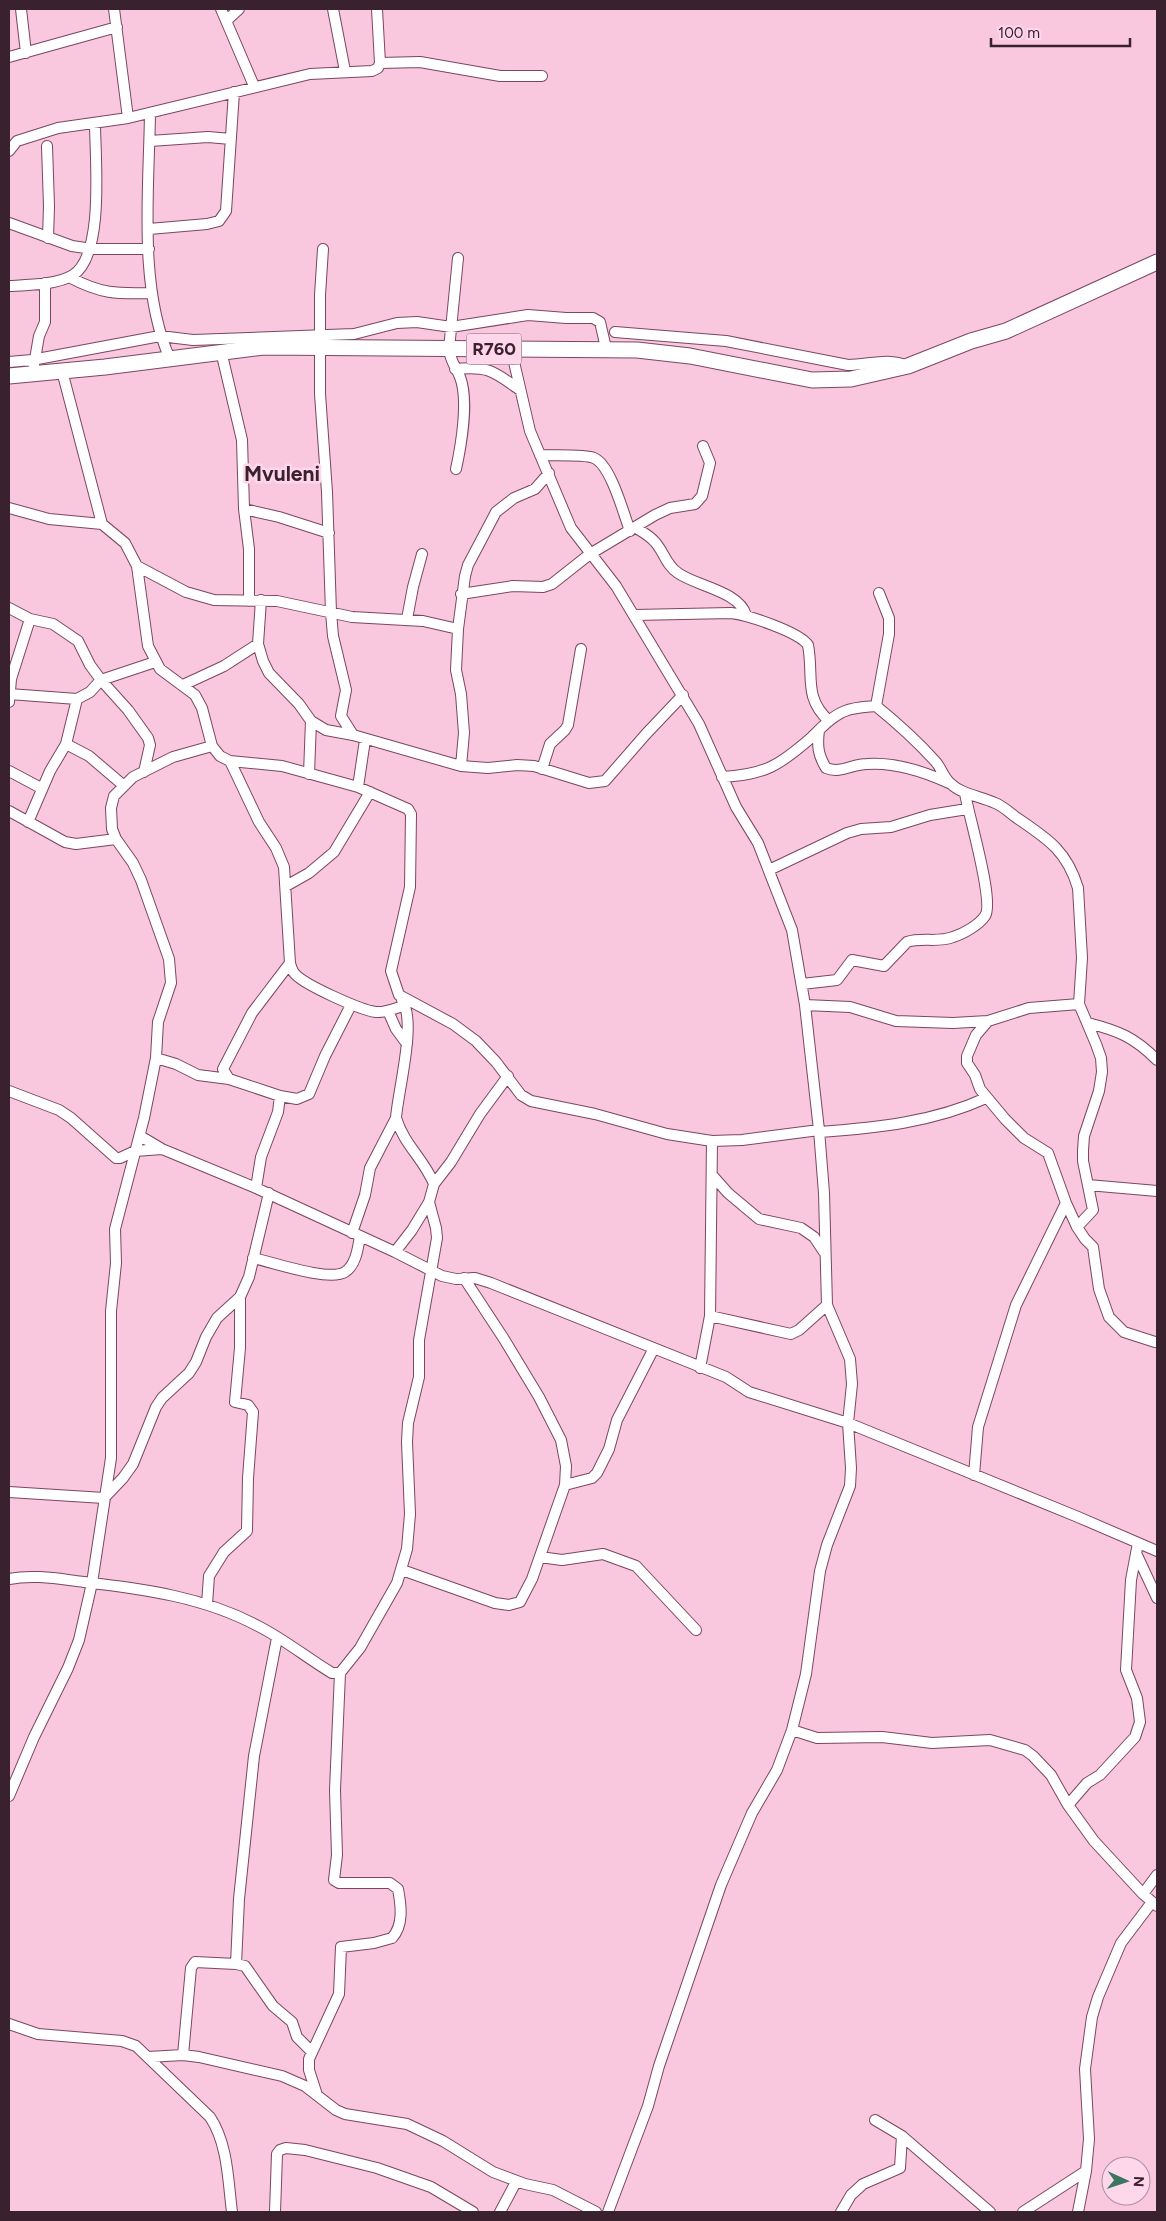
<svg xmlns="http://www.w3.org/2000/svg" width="1166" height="2221" font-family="Figtree,sans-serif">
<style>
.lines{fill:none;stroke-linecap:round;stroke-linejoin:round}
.minor-casing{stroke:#7b4661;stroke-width:12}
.primary-casing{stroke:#7b4661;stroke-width:17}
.minor{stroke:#fff;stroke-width:10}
.primary{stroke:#fff;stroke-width:15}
.labels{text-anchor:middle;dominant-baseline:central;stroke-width:5;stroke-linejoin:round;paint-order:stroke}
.shield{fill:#fed8ea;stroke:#745866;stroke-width:1}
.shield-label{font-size:18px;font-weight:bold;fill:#39212d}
.quarter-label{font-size:21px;font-weight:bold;fill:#39212d;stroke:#fed8ea}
</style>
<rect width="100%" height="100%" fill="#f9c7de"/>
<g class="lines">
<defs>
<path id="minor" d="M21,9L26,53
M114,9L128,118
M221,9L254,86
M333,9L345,71
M226,21L239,9
M9,57L117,27
M380,63L420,62L500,76H542
M150,113C149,191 138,287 170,359
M150,141L208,137L231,139
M47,146L49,206L48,238
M9,151L17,141L58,128L128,118L310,74L372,71L378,68L380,63L377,9
M9,223L72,246L92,249H149
M149,229L207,224L219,221L226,211L234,92
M323,249L320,295V394L327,492L331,612L333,636L346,690L341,716L353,735
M69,277C101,294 116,294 151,293
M9,286C27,285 57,285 73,275C105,255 95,157 95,123
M615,332L726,341L848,365C869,365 888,357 907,366
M511,349L530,431L571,528L616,586L699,724L736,807L758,843L792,930L805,1005L819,1130L824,1193L827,1305L850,1359L852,1384L848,1423L851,1468L850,1486L827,1545L820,1571L806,1674L792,1730L777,1770L752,1813L721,1885L659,2066L648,2106L608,2212
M221,351L242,440L244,509L249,549V601
M9,362L32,360L160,336L193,340L354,334L397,323L417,322L451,327L528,315L566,318H593L600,322L606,348
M34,365L39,336L45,322V283
M455,369C489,366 493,371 520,390
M62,371L102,524L125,543L137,566L148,646L160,669L195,695L202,708L212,746L220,756L230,761L282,766L358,787L408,809L411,814L410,887L391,971L399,995L453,1024L476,1041L496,1062L521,1095L531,1101L595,1114L667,1134L712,1141L742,1140L819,1130
M540,455C552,456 584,454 594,458C611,465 624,515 630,531
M456,469C461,446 469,400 460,377C456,367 450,361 449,349L458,258
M9,508L49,519L102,524
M244,509L279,517L329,533
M636,528C643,532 650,536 655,542C664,552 666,565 678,573C696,586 739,591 746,615
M137,566L186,592L214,600L277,601L352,617L423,621L458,629
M879,593L889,618V634L876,706C897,723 917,741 935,761C941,767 943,777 950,783C962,795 981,796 995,803C1003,806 1010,813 1017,818C1048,839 1067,851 1078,888L1082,958L1079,1004L1096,1044L1101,1058L1102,1072L1099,1091L1084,1136L1083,1150V1161L1093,1210L1077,1227
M461,594L513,586L543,587L552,584L590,554L655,515L670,508L695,504L702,496L710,463L703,446
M261,600L258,644L263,661L269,673L299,704L311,721L326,730L353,735L461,766L488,768L517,765L534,766L589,783L605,781L646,734L683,695
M9,608L30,619L53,624L78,641L90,665L101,680L128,710L148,738L150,745L144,772
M634,615L731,613C748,615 799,632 808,645C814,676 803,697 829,721
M407,619L413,587L422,554
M183,685L224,666L258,644
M9,694L77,699L90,692L101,680L155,662
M9,702L11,679L30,619
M819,730C817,746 818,755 826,768C841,774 852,764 867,764C894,762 925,772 949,783
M66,744L89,756L123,785
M230,761L259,822L276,848L284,867L290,963C291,967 292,971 295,974C305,985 360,1010 376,1012C385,1013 396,1008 406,1005
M461,766L464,733L461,694L456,670L458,629L465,576L468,565L496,512L514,498L535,489L549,473
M542,769L550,744L565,730L568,725L581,649
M9,771L41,788
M309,774L311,721
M722,777C765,775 780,765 812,737C821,728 832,716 845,711C855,707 866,707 876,706
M358,787L365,740
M9,811L65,842L76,844L116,839
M28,822L50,771L66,744L77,699
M769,870L847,833L861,829L891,827L930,815L967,809
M286,886L309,873L334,852L370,792
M802,984L837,980L852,960L884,966L907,942C922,937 938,943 953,937C963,934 979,925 985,916C995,902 968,814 965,793
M402,1000C417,1022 398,1090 396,1118C404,1145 424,1159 434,1184
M805,1005L850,1007L896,1021L953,1023L988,1021L1029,1008L1079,1004
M388,1011L396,1029L407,1044
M988,1021L976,1035L967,1056V1063L975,1075L980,1089L1005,1119L1024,1138L1048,1153L1066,1203L1077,1227L1085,1239L1093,1247L1099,1289L1109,1317L1124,1332L1155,1342
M1088,1023C1119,1031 1134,1037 1157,1060
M156,1058L176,1064L198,1075L229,1079
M9,1091L59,1110L71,1118L116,1158H120L135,1151L162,1149
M280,1096L297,1099L309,1094L325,1056L351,1005
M820,1132C876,1128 934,1122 986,1098
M140,1136L162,1149L256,1188L395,1252L442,1276L456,1279L475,1278L491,1283L726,1377L749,1392L848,1423L1078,1517L1157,1551
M712,1175L728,1193L759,1219L801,1228L814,1237L824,1252
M1088,1185L1157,1191
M256,1188L261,1157L278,1112L280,1096L229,1079L223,1069L252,1013L290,963
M352,1233L365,1195L370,1168L396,1118
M395,1252L412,1230L429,1202
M253,1258C272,1262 329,1282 345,1272C356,1265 358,1248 360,1236
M710,1316L791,1334L799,1330L827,1305
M700,1368L710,1316L712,1141
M974,1475L978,1427L1016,1305L1066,1203
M565,1485L592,1478L597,1473L609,1449L617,1420L653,1350
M9,1492L104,1498L123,1478L133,1464L156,1407L162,1398L189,1373L196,1362L206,1337L217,1318L240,1297L249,1277L269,1193
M1136,1553L1157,1598
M540,1557L562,1560L603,1554L636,1566L696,1630
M402,1570L495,1603L509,1605L520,1602L532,1579L565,1485L566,1466L561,1440L539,1397L504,1339L464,1278
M9,1579C34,1574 59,1579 84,1582C144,1589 204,1597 258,1626C284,1639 307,1658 332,1673H340L360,1648L397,1583L407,1549L410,1514L407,1442L408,1423L419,1377V1340L437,1238L436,1228L429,1202L434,1184L451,1162L480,1114L508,1076
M207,1604L209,1576L224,1552L247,1531L248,1478L253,1412L248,1405L235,1402L240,1348V1297
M792,1730L817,1738L882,1737L932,1743L990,1740L1025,1750L1033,1756L1051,1775L1068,1805L1094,1841L1143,1894L1157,1906
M9,1796L34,1737L68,1668L79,1640L92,1583L111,1458V1311L116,1263L115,1229L144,1118L156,1058L158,1022L171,983L169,959L141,880L133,863L116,839L112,829L111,808L114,796L133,777L173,757L212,746
M1068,1805L1087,1783L1100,1775L1135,1737L1140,1722L1137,1698L1126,1670L1131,1580L1138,1543
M1143,1894L1157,1875
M236,1964L239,1899L254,1756L277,1638
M9,2024L38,2034L122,2041L136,2046L210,2117C228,2144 228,2181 232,2212
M183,2055L191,1968L195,1962L236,1964L245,1966L273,2006L292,2022L297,2037L312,2052
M148,2057L183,2055L199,2057L282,2076L305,2086L336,2110L345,2114L407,2124L443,2141L493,2172L525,2184L553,2190L596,2212
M317,2095L309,2070V2059L339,1994L341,1947L374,1943L392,1938C404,1925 401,1905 398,1889L390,1883H339L334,1880L337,1855L335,1790L340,1673
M875,2120L902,2136L990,2212
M275,2212L277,2154L280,2150L286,2148L305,2150L377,2168L431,2187L473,2212
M500,2212L516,2182
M841,2212L851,2195L863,2184L900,2168L902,2136
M1023,2212L1086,2171
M1078,2212L1086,2171L1089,2139L1085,2069L1092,2017L1098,1997L1121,1943L1152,1902"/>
<path id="primary" d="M9,376L105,367L264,347L637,350L690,356L812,380L851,379L908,366L971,341L1006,331L1157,262"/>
</defs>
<!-- minor casing -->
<use href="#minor" class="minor-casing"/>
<!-- primary casing -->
<use href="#primary" class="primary-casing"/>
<!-- minor -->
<use href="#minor" class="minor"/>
<!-- primary -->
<use href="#primary" class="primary"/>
</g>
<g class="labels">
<!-- shield labels -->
<rect class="shield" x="466.5" y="333.5" width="55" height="31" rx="4"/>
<g class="shield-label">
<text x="494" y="349">R760</text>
</g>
<!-- quarter labels -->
<g class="quarter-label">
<text x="282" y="473">Mvuleni</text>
</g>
</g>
<!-- border -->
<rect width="1166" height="2221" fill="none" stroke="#39212d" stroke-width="20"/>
<!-- north arrow -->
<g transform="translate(1126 2181) rotate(93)"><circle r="24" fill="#fed8ea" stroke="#af8f9e"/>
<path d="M0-4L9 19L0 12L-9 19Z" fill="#3a7662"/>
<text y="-8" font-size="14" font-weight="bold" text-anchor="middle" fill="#39212d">N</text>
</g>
<!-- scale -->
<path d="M991 38v8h139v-8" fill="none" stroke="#39212d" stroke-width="2.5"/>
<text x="998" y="38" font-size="15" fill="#39212d" stroke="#fed8ea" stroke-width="4" paint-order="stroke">100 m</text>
</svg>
